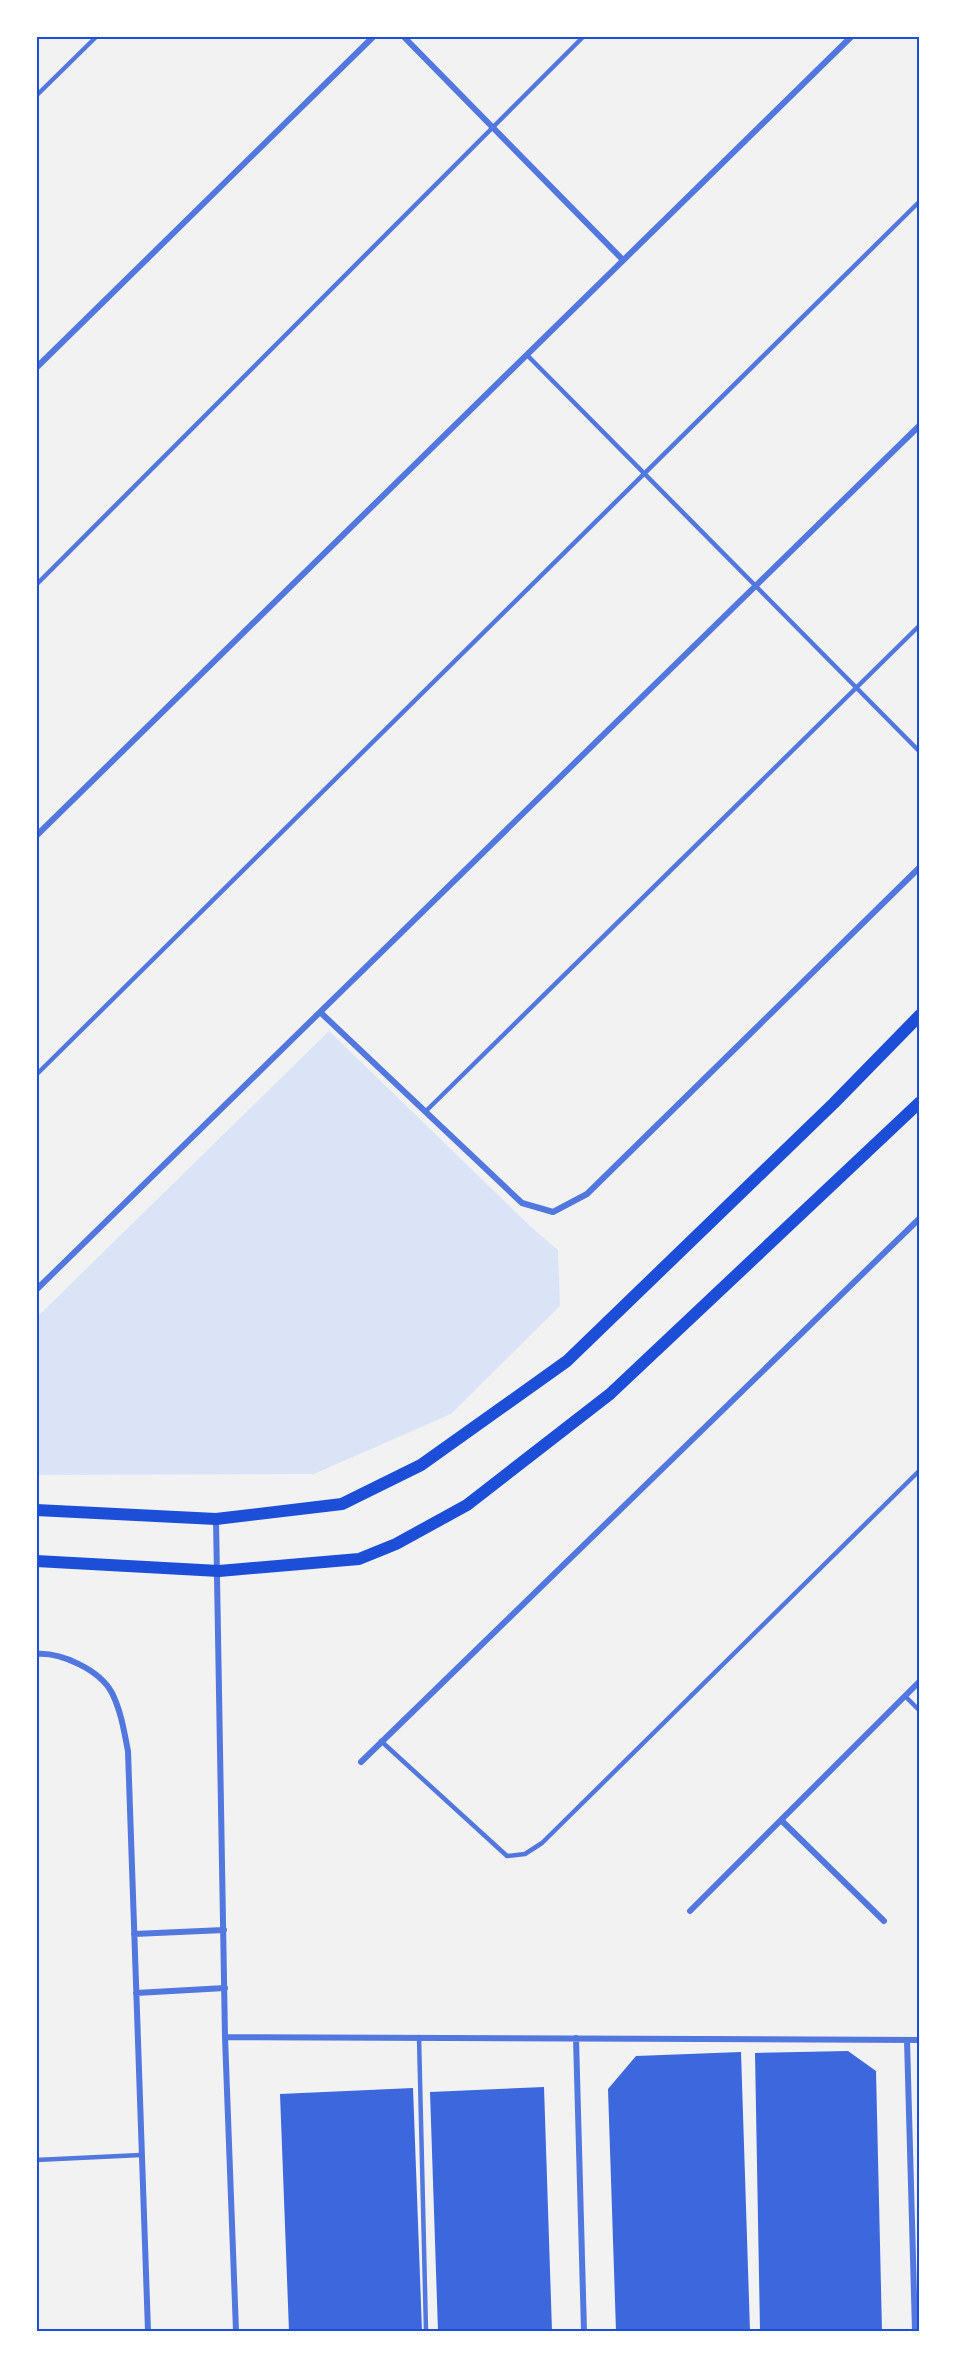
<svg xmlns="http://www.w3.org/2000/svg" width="956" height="2367" font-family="Quicksand,sans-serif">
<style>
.green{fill:#dbe4f7}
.building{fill:#3d67dc}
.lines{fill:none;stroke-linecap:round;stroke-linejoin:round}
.service{stroke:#5277de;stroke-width:4.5}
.minor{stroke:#5277de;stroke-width:6}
.secondary{stroke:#1d4ed8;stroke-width:12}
.neatline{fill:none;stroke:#1d4ed8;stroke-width:2}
</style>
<rect width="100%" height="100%" fill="#f2f2f2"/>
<!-- green -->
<path class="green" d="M329,1031L531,1227L558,1250L560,1306L451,1414L314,1474L36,1475V1318Z"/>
<!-- building -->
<path class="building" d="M848,2051L876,2071L882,2331H760L755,2053Z
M741,2052L750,2331H616L608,2089L636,2056Z
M544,2087L552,2331H438L430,2092Z
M413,2088L422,2331H289L280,2094Z"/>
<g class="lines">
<!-- service -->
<path class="service" d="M36,96L97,36
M527,355L920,752
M36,585L584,36
M36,1075L920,201
M426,1111L920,625
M905,1696L920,1711
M381,1741L507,1856L525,1854L542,1843L920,1470
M419,2037L426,2331
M36,2160L141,2155"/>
<!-- minor -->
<path class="minor" d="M403,36L623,260
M36,368L374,36
M36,836L852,36
M320,1012L522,1203L553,1212L587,1194L920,867
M36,1290L920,425
M216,1519L225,2037L236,2331
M36,1654C61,1652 100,1670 112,1693C121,1711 124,1731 128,1751L148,2331
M361,1762L920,1218
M781,1820L884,1921
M690,1911L920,1681
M134,1934L224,1930
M136,1993L225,1988
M225,2037L920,2040
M576,2038L584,2331
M907,2040L915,2331"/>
<!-- secondary -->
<path class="secondary" d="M36,1510L216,1519L342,1504L421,1465L567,1361L834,1103L920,1015
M36,1561L219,1571L359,1559L396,1544L467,1505L610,1394L920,1102"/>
</g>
<!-- border -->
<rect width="956" height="2367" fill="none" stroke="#ffffff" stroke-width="75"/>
<rect x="38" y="38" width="880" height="2292" class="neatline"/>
</svg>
